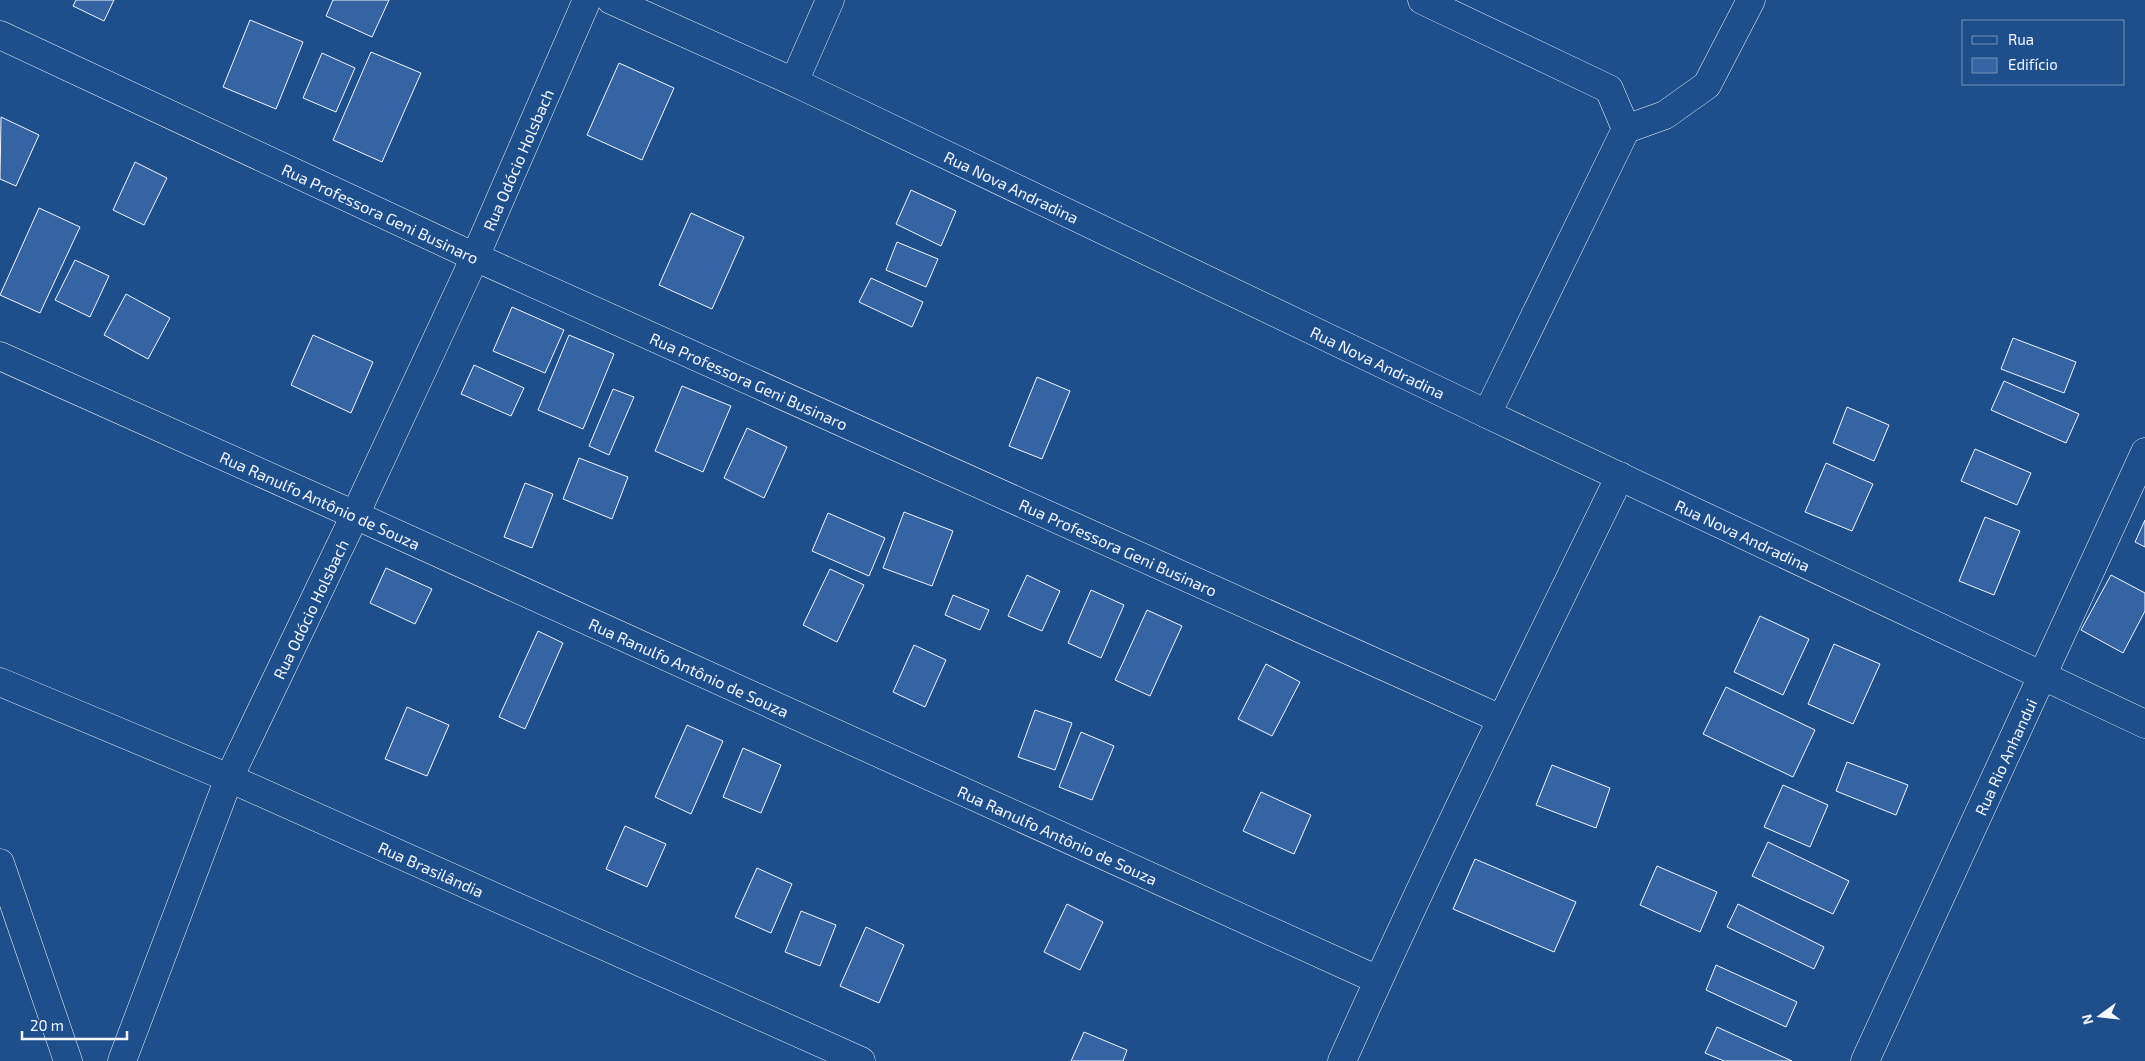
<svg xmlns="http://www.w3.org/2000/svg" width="2145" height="1061" font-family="'Exo 2',sans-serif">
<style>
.building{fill:#3563a3;stroke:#f2f6ff}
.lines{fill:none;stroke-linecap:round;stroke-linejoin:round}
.minor-casing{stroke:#f2f6ff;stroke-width:29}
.minor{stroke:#1f4e8c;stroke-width:28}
.labels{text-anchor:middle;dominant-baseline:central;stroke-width:4;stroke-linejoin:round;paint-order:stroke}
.street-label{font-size:16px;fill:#f2f6ff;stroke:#1f4e8c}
</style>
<rect width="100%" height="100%" fill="#1f4e8c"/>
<!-- building -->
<path class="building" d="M76,0H114L104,21L73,6Z
M333,0H389L372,37L326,16Z
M250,20L303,42L276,109L223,87Z
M371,52L421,73L382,162L333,140Z
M322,53L355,68L336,112L303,98Z
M619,63L674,88L642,160L587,135Z
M1,117L39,135L16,186L0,179Z
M135,162L167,178L144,225L113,210Z
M911,190L956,211L941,246L896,224Z
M39,208L80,227L40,313L0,295Z
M691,213L744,237L712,309L659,285Z
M897,242L938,259L926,287L886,270Z
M75,260L109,276L90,317L55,300Z
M871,278L923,302L912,327L859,302Z
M126,294L170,318L148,359L104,335Z
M512,307L564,330L545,373L493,351Z
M313,335L373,362L351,413L291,385Z
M569,335L614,354L583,429L538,410Z
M2013,338L2076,362L2064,393L2001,369Z
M474,365L524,388L511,416L461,394Z
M1037,377L1070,391L1042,459L1009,446Z
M2004,381L2079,414L2066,443L1991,410Z
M682,386L731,406L703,472L655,451Z
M613,389L634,397L609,455L589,446Z
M1847,407L1889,425L1874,461L1833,443Z
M747,428L787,447L764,498L724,478Z
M1975,449L2031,473L2017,505L1961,481Z
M579,458L628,477L612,519L563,499Z
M1826,463L1873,484L1852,531L1805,512Z
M525,483L553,494L532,548L504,537Z
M904,512L953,531L932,586L883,568Z
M828,513L885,538L869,576L812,551Z
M1985,517L2020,531L1994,595L1959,581Z
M2145,520V547L2135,542Z
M386,568L432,589L415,624L370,603Z
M830,569L864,585L837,642L803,625Z
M1027,575L1060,591L1042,631L1008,616Z
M2111,575L2145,593V611L2123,653L2081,630Z
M1091,590L1124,605L1101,658L1068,643Z
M953,595L989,610L980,630L945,615Z
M1147,610L1182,626L1150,696L1115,680Z
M1760,616L1809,639L1783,695L1734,672Z
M538,631L563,643L525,729L499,717Z
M1834,644L1880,664L1853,724L1808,704Z
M914,645L946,660L925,707L893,692Z
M1266,664L1300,682L1272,736L1238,719Z
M1726,687L1815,730L1793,777L1703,734Z
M407,707L449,725L427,776L385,759Z
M1035,710L1072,723L1055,770L1018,757Z
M687,725L723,741L691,814L655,797Z
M1081,732L1114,746L1092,800L1059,787Z
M743,748L781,765L761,813L723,797Z
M1847,762L1908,785L1896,815L1836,791Z
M1552,765L1610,788L1596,828L1536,805Z
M1783,785L1828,805L1810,847L1764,827Z
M1261,792L1311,815L1294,854L1243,831Z
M625,826L666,844L647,887L606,869Z
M1768,842L1849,881L1833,914L1752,876Z
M1475,859L1576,902L1554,952L1453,909Z
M1657,866L1717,892L1700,932L1640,905Z
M757,868L792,884L771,933L735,917Z
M1067,904L1103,922L1080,970L1044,952Z
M1738,904L1824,947L1814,969L1727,927Z
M801,911L836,925L820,966L785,952Z
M866,927L904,945L879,1003L840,986Z
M1716,965L1797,1002L1786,1027L1706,990Z
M1717,1027L1792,1061H1724L1705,1053Z
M1084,1032L1127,1050L1123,1061H1071Z"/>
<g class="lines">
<defs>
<g id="minor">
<path id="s1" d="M611,0L794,82L1487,414L2145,724"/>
<path d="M1422,0L1609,89L1626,129L1487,414"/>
<path id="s2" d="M0,35L475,257L1501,719"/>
<path d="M794,82L830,0"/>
<path d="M1626,129L1665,115L1707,85L1751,0"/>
<path id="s3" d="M0,356L355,515L1378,980"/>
<path id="s4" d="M0,682L229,778L861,1061"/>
<path d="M0,863L68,1061"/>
<path id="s5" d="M122,1061L229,778L355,515L475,257L587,0"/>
<path d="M1342,1061C1430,864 1525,670 1620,476"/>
<path id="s6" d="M1865,1061L2145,452"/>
</g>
</defs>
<!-- minor casing -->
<use href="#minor" class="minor-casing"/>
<!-- minor -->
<use href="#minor" class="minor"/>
</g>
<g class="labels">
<!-- street labels -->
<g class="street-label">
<text stroke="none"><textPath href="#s5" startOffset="985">Rua Odócio Holsbach</textPath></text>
<text stroke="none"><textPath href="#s1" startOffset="442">Rua Nova Andradina</textPath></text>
<text stroke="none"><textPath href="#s2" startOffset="420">Rua Professora Geni Businaro</textPath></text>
<text stroke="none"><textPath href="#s1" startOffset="848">Rua Nova Andradina</textPath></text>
<text stroke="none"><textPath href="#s2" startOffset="825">Rua Professora Geni Businaro</textPath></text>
<text stroke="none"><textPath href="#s3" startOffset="351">Rua Ranulfo Antônio de Souza</textPath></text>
<text stroke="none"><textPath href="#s1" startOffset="1252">Rua Nova Andradina</textPath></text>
<text stroke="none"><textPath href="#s2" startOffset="1230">Rua Professora Geni Businaro</textPath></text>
<text stroke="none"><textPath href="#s5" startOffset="490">Rua Odócio Holsbach</textPath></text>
<text stroke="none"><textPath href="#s3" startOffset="756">Rua Ranulfo Antônio de Souza</textPath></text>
<text stroke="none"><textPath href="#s6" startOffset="335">Rua Rio Anhandui</textPath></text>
<text stroke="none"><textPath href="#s3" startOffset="1161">Rua Ranulfo Antônio de Souza</textPath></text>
<text stroke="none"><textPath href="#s4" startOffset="470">Rua Brasilândia</textPath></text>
</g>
</g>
<!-- legend -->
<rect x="1962" y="20" width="162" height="65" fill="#1f4e8c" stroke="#7391ba"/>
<rect x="1972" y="36" width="25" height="8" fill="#1f4e8c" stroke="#7391ba"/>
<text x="2008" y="45" font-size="15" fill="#f2f6ff">Rua</text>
<rect x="1972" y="58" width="25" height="15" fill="#3563a3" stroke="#7391ba"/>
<text x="2008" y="70" font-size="15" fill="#f2f6ff">Edifício</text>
<!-- north arrow -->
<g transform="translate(2100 1016) rotate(255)" stroke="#1f4e8c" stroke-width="4" paint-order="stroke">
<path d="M0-4L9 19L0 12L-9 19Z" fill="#f2f6ff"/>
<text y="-8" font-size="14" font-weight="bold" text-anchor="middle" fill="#f2f6ff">N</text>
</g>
<!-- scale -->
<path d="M22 1031v8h105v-8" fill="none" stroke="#f2f6ff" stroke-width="2.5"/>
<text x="30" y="1031" font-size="15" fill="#f2f6ff" stroke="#1f4e8c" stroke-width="4" paint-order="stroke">20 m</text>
</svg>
